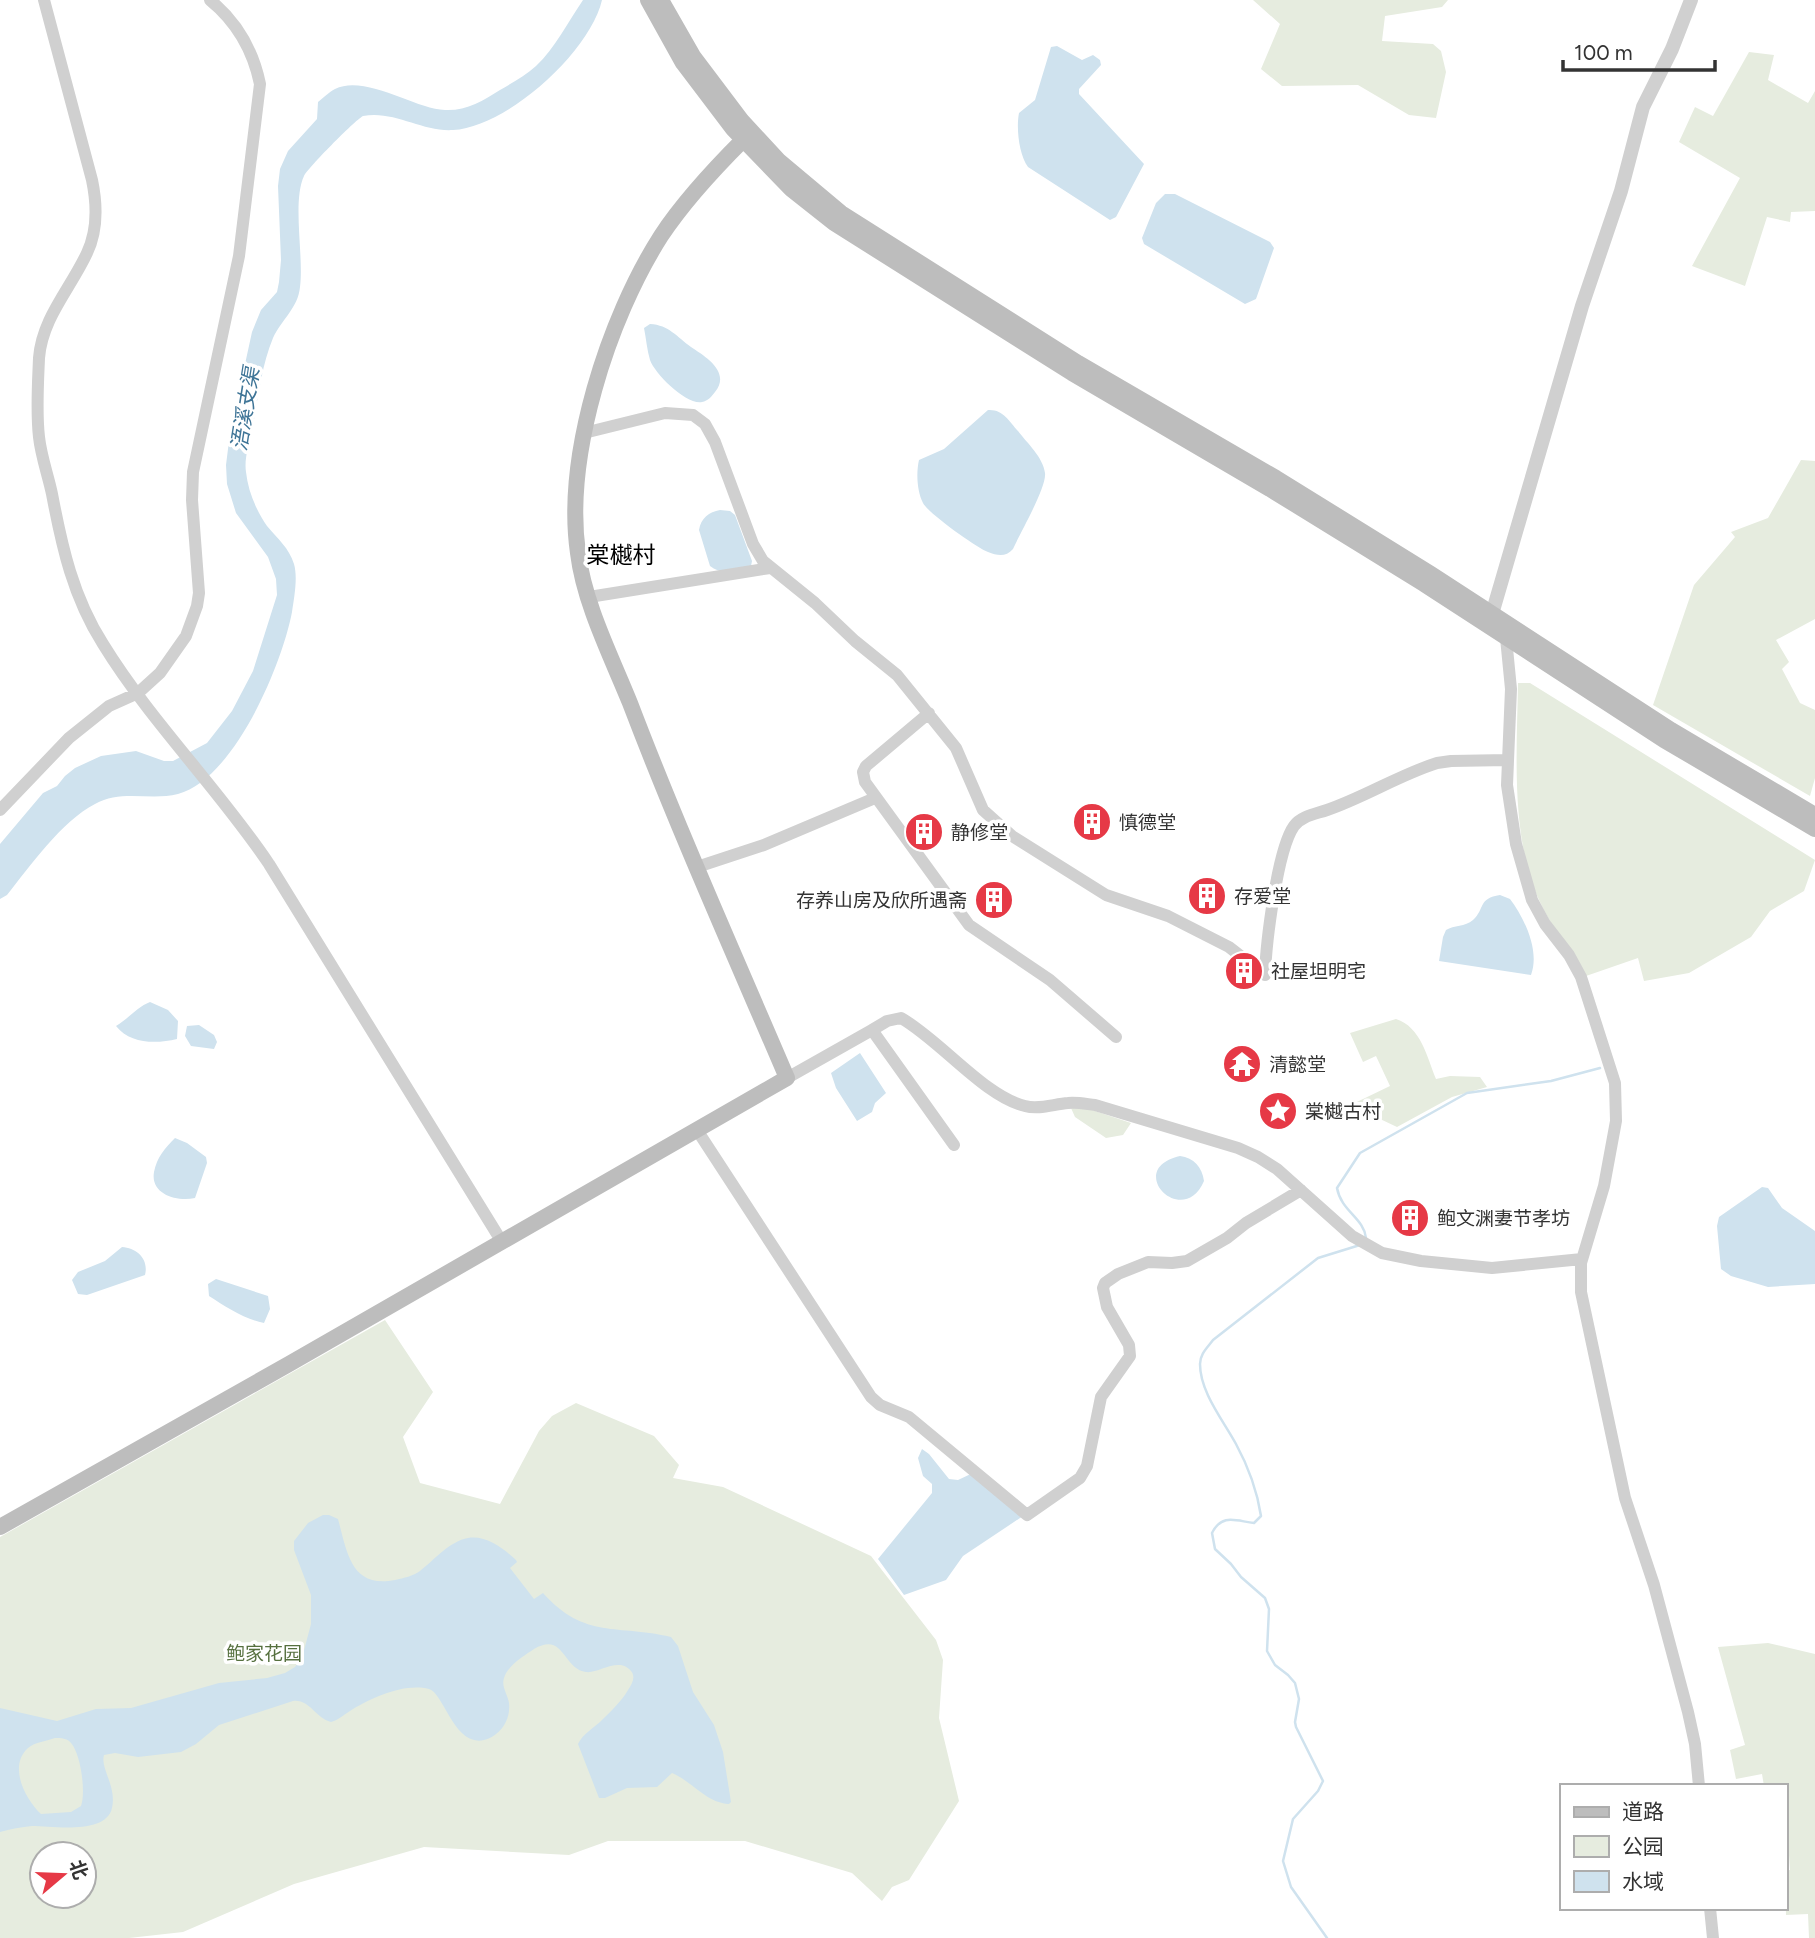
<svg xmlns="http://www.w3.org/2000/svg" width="1815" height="1938" font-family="Figtree,'Noto Sans SC',sans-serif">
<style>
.green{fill:#e6ecdf;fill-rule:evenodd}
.water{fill:#cfe2ee;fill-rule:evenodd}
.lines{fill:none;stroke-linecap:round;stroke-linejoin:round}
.stream{stroke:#cfe2ee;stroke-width:2.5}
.minor{stroke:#d0d0d0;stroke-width:12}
.tertiary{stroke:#d0d0d0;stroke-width:14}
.secondary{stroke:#bdbdbd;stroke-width:16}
.labels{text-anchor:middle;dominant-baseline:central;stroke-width:7;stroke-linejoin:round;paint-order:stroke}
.poi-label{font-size:19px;fill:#333;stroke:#fff;text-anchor:start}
.park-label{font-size:19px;fill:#56703f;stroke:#fff}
.water-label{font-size:21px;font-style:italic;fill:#3f7597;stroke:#fff}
.quarter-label{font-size:23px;fill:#000;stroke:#fff}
</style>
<rect width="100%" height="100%" fill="#fff"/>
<!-- green -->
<path class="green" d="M1253,0H1448L1442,7L1385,16L1382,41L1433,44L1441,51L1446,72L1436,118L1409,115L1358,85L1282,86L1261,69L1280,24Z
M1749,52L1774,55L1768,80L1808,103L1815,91V211L1791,212L1790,222L1767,217L1745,286L1692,266L1740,178L1679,142L1695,107L1713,116Z
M1801,460L1815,461V619L1776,640L1789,662L1782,669L1800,703L1815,710V778L1810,796L1653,705L1694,585L1735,537L1731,532L1768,518Z
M1518,683H1530L1815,860L1804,891L1770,911L1751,937L1689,973L1644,981L1638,958L1586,976C1571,952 1552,928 1540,902C1510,839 1517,751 1518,683Z
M1396,1019C1421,1027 1427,1057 1436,1079L1450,1076L1480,1077L1487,1087L1452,1097L1397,1127L1361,1110L1339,1118L1336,1112L1390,1086L1376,1056L1363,1062L1350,1033Z
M1071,1108L1089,1109L1131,1123L1123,1135L1106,1138L1075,1117Z
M385,1320L433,1392L403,1437L420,1483L500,1504L539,1431L552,1416L576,1403L654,1436L679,1465L673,1478L723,1487L871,1556L936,1640L943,1660L939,1718L959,1801L909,1880L892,1887L882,1901L852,1873L745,1841H608L569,1855L424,1847L294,1884L183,1932L129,1938H0V1537ZM42,1854H84V1896H42Z
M1768,1643L1815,1654V1938H1809L1808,1914L1786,1915L1785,1871L1790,1870L1787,1825L1785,1824V1786H1764L1762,1774L1736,1779L1730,1750L1745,1745L1718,1647Z"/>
<!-- water -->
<path class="water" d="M583,0H602C590,52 507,127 453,130C422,132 394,110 363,116C354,121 308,168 304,176C292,202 304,256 300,287C298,308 282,319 273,338C261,367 258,400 252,430C249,444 244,459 246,472C248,491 256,510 267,526C278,539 289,548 294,564C298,578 294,598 292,612C282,665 234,779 178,794C150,801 121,789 95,804C62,821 30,866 7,895L0,899V844L43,793L57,786L65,776L75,768L101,756L136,751L164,761H173L207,743L232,711L253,671L277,595L276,579L268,557L236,513L227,484L226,465L230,433L252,332L261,310L277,292L279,282L281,260L278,186L280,169L288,151L317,119L318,102C323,98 329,92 335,89C365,74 415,109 445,110C466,111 483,101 500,90C512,83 525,76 536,66C555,48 568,22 583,0Z
M1057,46L1082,60L1093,55L1100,60L1101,65L1079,89V94L1144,164L1116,217L1110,220L1028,167C1019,155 1016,128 1019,113L1035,100L1051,47Z
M1165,194H1175L1270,242L1274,248L1256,299L1245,304L1144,244L1142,238L1156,203Z
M650,324C669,325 677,337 691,347C706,357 731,372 715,392C712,396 708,401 702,402C686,405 655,374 650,360C647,350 646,338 644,328Z
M988,410C1003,409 1009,421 1018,431C1027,443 1043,457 1045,473C1047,487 1020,533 1013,549C1006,557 998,556 988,552C977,548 928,513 923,503C917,491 916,473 919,460L944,449Z
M720,510L730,511L735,515L752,561L751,566C737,570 722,576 710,566L699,530C701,518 709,512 720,510Z
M1500,895L1510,899C1525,919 1540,951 1531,975L1439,961L1443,937L1446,930C1454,925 1465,927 1473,920C1485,909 1478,898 1500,895Z
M150,1002L168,1010L178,1021L177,1039C156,1044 130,1044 116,1026C128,1019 137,1007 150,1002Z
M199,1025L214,1035L217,1042L214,1049L191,1046L185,1036L187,1026Z
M860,1053L886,1093L875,1103L872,1112L857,1121L836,1088L831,1073Z
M175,1138L187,1143L206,1157L207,1163L195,1198C178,1202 150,1195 154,1172C157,1157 165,1148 175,1138Z
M1180,1156C1194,1158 1202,1167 1204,1181C1183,1230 1123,1169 1180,1156Z
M1762,1187L1768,1188L1782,1208L1815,1231V1284L1768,1287L1731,1276L1721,1269L1717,1226L1719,1217Z
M122,1247C137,1248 149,1259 145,1275L87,1295L78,1294L72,1280L78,1272L105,1261Z
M216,1279L268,1296L270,1309L264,1323C244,1319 226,1307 209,1296L208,1284Z
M922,1449L929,1454L949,1479L958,1480L975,1472L1023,1516L963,1556L946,1580L904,1595L878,1559L932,1493V1484L923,1476L918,1458Z
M323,1515H329L338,1519C347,1552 351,1589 395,1580C404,1578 413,1576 420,1571C434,1560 450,1541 468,1538C486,1535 503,1548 516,1560L517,1562L510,1568L534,1599L543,1593C585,1640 618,1624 671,1637L678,1646L693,1692L714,1725L723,1752L731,1802L729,1804C706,1803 692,1781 672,1773L657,1787L627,1788L605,1798H599L578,1744C583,1734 592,1729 600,1722C610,1712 621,1702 628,1690C632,1684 636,1677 631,1671C619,1656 598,1674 586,1672C563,1669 564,1631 534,1649C525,1655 507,1666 504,1678C501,1687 508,1695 509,1703C511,1720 500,1736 484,1740C454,1747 444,1693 429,1689C404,1683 374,1697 353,1709C346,1713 339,1720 331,1722C315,1718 310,1699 293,1701L219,1725L196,1744L181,1752L138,1757L115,1753L104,1755C100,1769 117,1786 112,1808C106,1835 53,1826 32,1826C22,1827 10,1829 0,1832V1708L57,1721L96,1709L131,1708L219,1683L267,1678L285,1673L295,1667L302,1658L311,1624V1595L294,1550V1541L308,1523ZM55,1738C61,1738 67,1738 71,1743C81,1754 86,1793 81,1806L71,1812L41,1814C25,1799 8,1766 28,1748C35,1742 47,1741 55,1738Z"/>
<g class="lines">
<!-- stream -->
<path class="stream" d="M1366,1238C1364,1218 1341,1211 1337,1188L1360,1153L1467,1093L1551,1081L1600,1068
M1327,1938L1291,1887L1283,1861L1293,1819L1318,1791L1323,1781L1296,1727L1295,1722L1299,1699L1295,1683L1288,1675L1275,1665L1267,1651L1269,1609L1265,1598L1241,1577L1231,1564L1215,1549L1212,1533C1222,1513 1236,1521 1254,1523L1261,1516C1257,1490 1248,1466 1236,1444C1223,1420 1200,1392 1200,1364C1200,1354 1207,1348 1213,1340L1318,1258L1360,1245"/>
<!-- minor -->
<path class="minor" d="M44,0L92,180C97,204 98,230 87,253C71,288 42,318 39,358C38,384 36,411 39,437C41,456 48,475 52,494C62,547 73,597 103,644C151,722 218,788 269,864L502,1242
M584,433L665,413L693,415L705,424L715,442L753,544L763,561L815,603L855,641L897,675L956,748L983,810L1012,836L1106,895L1168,916L1229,947L1265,975
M589,597L770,568
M1506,638L1511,689L1507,785L1516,844L1532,900L1545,924L1569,955L1581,977L1615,1083L1616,1121L1604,1186L1581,1263V1292L1625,1498L1654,1585L1688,1712L1695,1744L1699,1786
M929,713L866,766L863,772L865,782L969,925L1050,980L1116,1037
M0,810L69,738L109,706L138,693L160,673L186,636L197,606L199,593L192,500L193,472L239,256L260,84C253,50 237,22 210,0
M697,867L764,845L875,798
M1265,975C1266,944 1277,850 1294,826C1301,816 1316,814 1327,810C1365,797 1399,775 1437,763L1451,761L1508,760
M872,1030L887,1021L901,1018C940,1040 985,1097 1025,1106C1039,1110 1054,1104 1068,1103C1077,1102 1086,1104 1095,1105L1238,1148L1258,1157L1277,1169L1352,1236L1382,1253L1421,1261L1492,1268L1582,1259
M787,1078L872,1030L954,1145
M697,1130L871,1397L880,1405L909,1417L1027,1515L1080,1478L1087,1466L1101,1397L1130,1356L1129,1345L1107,1307L1103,1288L1105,1283L1118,1274L1148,1262L1172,1263L1187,1261L1227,1238L1246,1223L1301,1190
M1710,1908L1713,1938"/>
<!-- tertiary -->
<path class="tertiary" d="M1492,614L1582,306L1621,191L1643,107L1672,49L1691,0"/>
<!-- secondary -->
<path class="secondary" d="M648,0L683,63L733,129L791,189L834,223L1072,373L1270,489L1424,584L1664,740L1815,829
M661,0L693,56L742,121L779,161L841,213L1078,363L1276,478L1431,574L1671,730L1815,815
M0,1527L289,1364L787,1078C734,954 678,829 630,703C611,656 584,603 578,553C564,456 608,319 661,236C684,201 713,170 743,140"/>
</g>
<!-- icons -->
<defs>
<symbol id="building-disc" viewBox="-11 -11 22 22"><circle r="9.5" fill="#e63946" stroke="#fff"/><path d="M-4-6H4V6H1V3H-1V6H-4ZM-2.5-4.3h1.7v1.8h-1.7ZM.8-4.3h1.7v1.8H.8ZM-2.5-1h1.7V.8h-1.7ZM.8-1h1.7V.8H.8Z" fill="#fff"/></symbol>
<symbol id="temple-disc" viewBox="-11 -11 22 22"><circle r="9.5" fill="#e63946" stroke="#fff"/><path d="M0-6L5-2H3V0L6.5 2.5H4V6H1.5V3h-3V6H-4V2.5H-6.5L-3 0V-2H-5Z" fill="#fff"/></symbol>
<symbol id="sight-disc" viewBox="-11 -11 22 22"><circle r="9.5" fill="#e63946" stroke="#fff"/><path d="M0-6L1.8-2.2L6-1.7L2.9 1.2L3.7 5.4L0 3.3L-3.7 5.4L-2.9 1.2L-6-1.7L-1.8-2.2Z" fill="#fff"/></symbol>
</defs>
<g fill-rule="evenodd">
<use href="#building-disc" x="1070" y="800" width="44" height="44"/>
<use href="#building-disc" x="902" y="810" width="44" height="44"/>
<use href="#building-disc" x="1185" y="874" width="44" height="44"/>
<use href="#building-disc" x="972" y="878" width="44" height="44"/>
<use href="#building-disc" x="1222" y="949" width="44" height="44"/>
<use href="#temple-disc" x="1220" y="1042" width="44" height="44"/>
<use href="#sight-disc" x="1256" y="1089" width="44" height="44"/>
<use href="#building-disc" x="1388" y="1196" width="44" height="44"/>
</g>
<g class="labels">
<!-- poi labels -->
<g class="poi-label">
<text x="1119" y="822">慎德堂</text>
<text x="951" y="832">静修堂</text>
<text x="1234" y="896">存爱堂</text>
<text x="967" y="900" text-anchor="end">存养山房及欣所遇斋</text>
<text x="1271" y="971">社屋坦明宅</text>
<text x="1269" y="1064">清懿堂</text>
<text x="1305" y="1111">棠樾古村</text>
<text x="1437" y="1218">鲍文渊妻节孝坊</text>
</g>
<!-- park labels -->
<g class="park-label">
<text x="264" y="1653">鲍家花园</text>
</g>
<!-- water labels -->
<g class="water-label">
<text transform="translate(245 409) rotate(-81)">浯溪支渠</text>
</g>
<!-- quarter labels -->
<g class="quarter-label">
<text x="621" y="555">棠樾村</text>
</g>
</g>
<!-- legend -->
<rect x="1560" y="1784" width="228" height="126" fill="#ffffff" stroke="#adadad" stroke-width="2"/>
<rect x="1574" y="1807" width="35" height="10" fill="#bdbdbd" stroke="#adadad" stroke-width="2"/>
<text x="1622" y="1819" font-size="21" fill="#333333">道路</text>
<rect x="1574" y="1836" width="35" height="21" fill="#e6ecdf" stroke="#adadad" stroke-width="2"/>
<text x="1622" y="1854" font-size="21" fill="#333333">公园</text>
<rect x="1574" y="1871" width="35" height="21" fill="#cfe2ee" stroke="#adadad" stroke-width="2"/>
<text x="1622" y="1889" font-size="21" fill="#333333">水域</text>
<!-- north arrow -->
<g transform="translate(63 1875) rotate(71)"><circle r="33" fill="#ffffff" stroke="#adadad" stroke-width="2"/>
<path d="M0-5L12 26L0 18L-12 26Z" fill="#e63946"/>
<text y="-10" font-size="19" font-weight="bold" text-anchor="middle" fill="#333333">北</text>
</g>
<!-- scale -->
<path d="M1563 60v10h152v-10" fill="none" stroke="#333333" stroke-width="3.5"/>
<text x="1574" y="60" font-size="21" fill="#333333" stroke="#ffffff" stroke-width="5" paint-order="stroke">100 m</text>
</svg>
